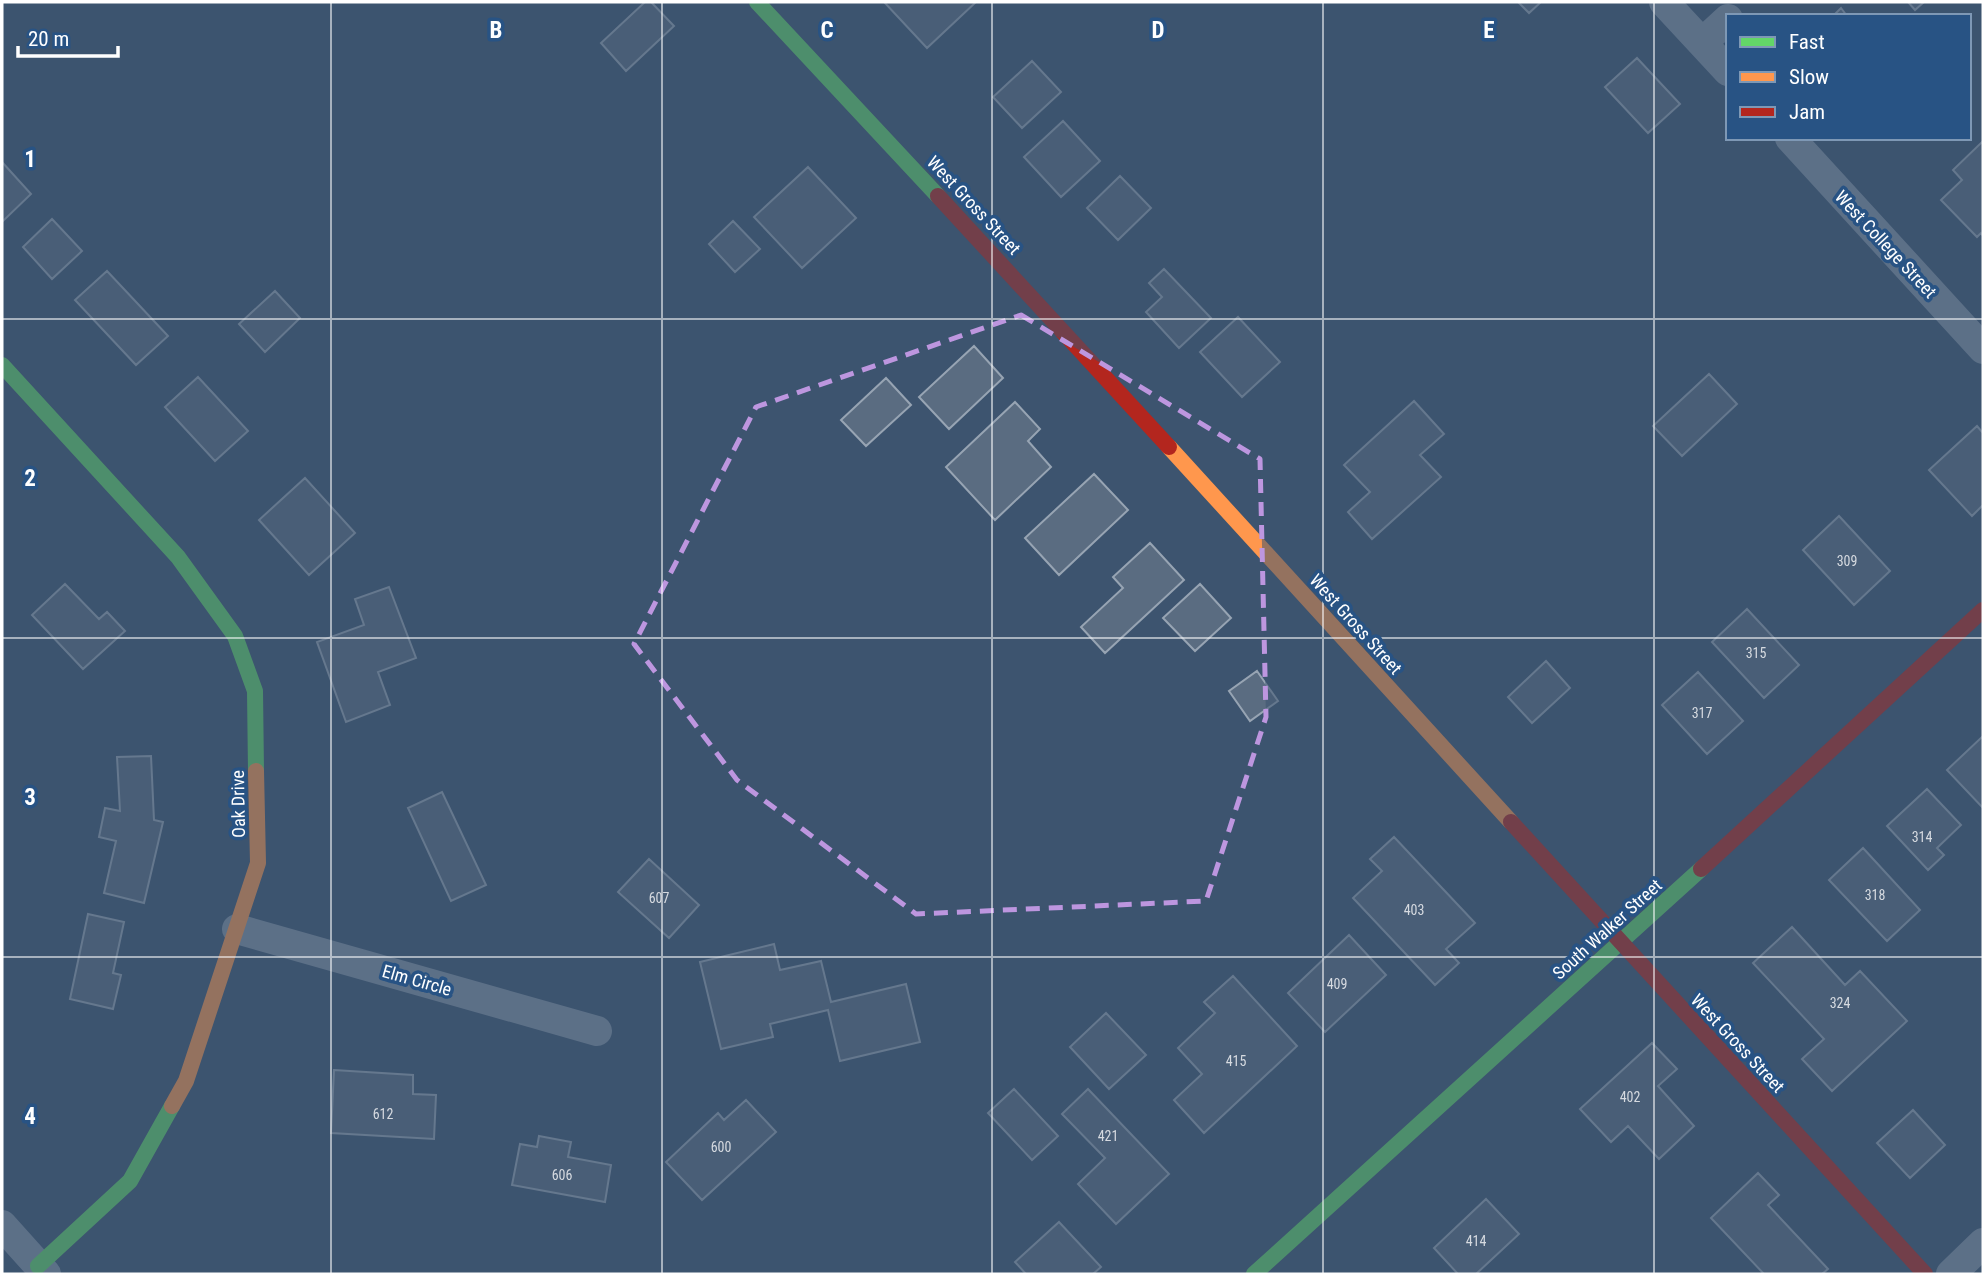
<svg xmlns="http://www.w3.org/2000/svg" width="1985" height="1276" font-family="'Roboto Condensed',sans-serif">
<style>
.building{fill:#5a6c81;stroke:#97a4b3;stroke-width:2}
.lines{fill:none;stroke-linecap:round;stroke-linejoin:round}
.street{stroke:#8393a5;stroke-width:30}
.fast{stroke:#63d668;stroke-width:16}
.slow{stroke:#ff974d;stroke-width:16}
.jam{stroke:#b3261e;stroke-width:16}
.marked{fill:none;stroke:#bd96df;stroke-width:5;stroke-dasharray:14 9;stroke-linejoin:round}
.grid{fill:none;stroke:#fff;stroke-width:2;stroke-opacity:0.55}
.labels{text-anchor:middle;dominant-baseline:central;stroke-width:7;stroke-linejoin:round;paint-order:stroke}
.number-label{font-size:14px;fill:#d6dae0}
.street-label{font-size:18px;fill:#fff;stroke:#285384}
.grid-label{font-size:23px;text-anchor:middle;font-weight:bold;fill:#fff;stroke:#285384;stroke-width:7;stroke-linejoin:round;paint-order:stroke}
</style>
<rect width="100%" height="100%" fill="#3d546f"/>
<!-- building -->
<path class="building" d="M645,2H651L674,26L626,71L601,43Z
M884,2H976L927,48Z
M1518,2H1541L1529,13Z
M1908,2H1924L1915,10Z
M1841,8L1847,16H1833Z
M1637,58L1680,104L1648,133L1605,87Z
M1032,61L1061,92L1022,128L993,97Z
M1063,121L1100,161L1061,197L1024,157Z
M1983,141V236L1981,233L1977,237L1941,200L1962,180L1953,170Z
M2,162L31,194L2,222Z
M808,167L856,218L802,268L754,217Z
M1120,176L1151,208L1118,240L1087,208Z
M52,219L82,251L52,279L23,247Z
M733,221L760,249L735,272L709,244Z
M1164,269L1211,318L1179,348L1146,312L1162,297L1149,283Z
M107,271L168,336L136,365L75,300Z
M275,291L300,318L265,352L239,324Z
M1238,317L1280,362L1242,397L1200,352Z
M974,346L1003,378L949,429L919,397Z
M1709,374L1737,404L1682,456L1653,426Z
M198,377L248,431L215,461L165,407Z
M886,378L911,405L866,446L841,420Z
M1414,401L1444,434L1420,455L1441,477L1372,539L1348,512L1370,492L1344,465Z
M1015,402L1040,429L1028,441L1051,467L995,520L946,467Z
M1977,426L1983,433V505L1972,516L1929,470Z
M1094,474L1128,510L1059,575L1025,538Z
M305,478L355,533L309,575L259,520Z
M1839,516L1890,571L1854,605L1803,550Z
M1150,543L1184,580L1105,653L1081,627L1123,588L1113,577Z
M65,584L99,619L107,612L125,631L83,669L32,615Z
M1200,584L1231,618L1195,651L1163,618Z
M389,587L416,658L378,672L390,705L346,722L317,642L364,625L355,599Z
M1747,609L1799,665L1764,698L1712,642Z
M1546,661L1570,688L1532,723L1508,697Z
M1257,671L1278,701L1250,721L1229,691Z
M1698,672L1743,721L1707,754L1662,705Z
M1983,736V808L1947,770Z
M151,756L154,820L163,822L144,903L104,893L116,841L99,837L105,808L120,811L117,757Z
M1927,789L1961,825L1937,848L1944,855L1928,870L1887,826Z
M442,792L486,885L451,901L408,808Z
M1394,837L1475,923L1446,949L1459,963L1435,985L1353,898L1382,871L1370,859Z
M1863,848L1920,910L1887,941L1829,880Z
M649,859L699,905L669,938L618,892Z
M88,914L124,922L113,973L121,975L113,1009L70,999Z
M1792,927L1845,985L1860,971L1907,1021L1832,1091L1802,1059L1824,1039L1753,963Z
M1349,935L1386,975L1325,1032L1288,993Z
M774,944L780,970L821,961L831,1002L906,984L920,1042L840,1061L828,1010L770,1024L773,1037L721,1049L700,962Z
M1233,976L1297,1046L1204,1133L1174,1100L1202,1074L1178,1048L1215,1013L1204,1002Z
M1106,1013L1146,1055L1109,1089L1070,1047Z
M1652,1043L1677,1069L1658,1086L1694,1126L1659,1159L1628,1126L1611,1142L1580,1109Z
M334,1070L413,1075V1094L436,1095L434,1139L331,1133Z
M1014,1089L1058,1136L1032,1160L988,1113Z
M1088,1089L1169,1174L1116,1224L1078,1184L1105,1158L1062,1114Z
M746,1100L776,1132L702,1200L666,1162L718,1113L724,1120Z
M1913,1110L1945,1145L1910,1178L1877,1143Z
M539,1136L571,1142L568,1157L611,1165L605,1202L512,1185L520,1144L537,1147Z
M1758,1173L1779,1195L1768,1205L1828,1269L1822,1274H1764L1711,1218Z
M1486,1199L1519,1234L1476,1274H1458L1434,1248Z
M1059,1222L1101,1267L1093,1274H1026L1015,1262Z"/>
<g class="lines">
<!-- street -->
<path class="street" d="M1664,2L1728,71
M1702,43L1728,19
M1790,138L1983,349
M237,929L597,1031
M2,1225L46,1274
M1951,1274L1983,1243"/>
<!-- fast -->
<path class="fast" d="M757,2L938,196
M2,365L178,557L235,636L255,691L256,771
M38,1266L130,1181L172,1106
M1254,1274L1701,869"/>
<!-- slow -->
<path class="slow" d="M1169,447L1511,822
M172,1106L186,1081L258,863L256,771"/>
<!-- jam -->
<path class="jam" d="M938,196L1169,447
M1511,822L1925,1274
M1701,869L1983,610"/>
</g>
<!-- marked area -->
<path d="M0 0H1985V1276H0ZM1021,315L1260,459L1266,717L1206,901L916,914L737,780L634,644L756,407Z" fill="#3d546f" fill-opacity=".55" fill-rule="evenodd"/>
<path class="marked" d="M1021,315L1260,459L1266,717L1206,901L916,914L737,780L634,644L756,407Z"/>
<!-- grid -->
<path class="grid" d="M331,2V1274M662,2V1274M992,2V1274M1323,2V1274M1654,2V1274M2,319H1983M2,638H1983M2,957H1983"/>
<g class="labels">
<!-- number labels -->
<g class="number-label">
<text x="1847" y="561">309</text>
<text x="1756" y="653">315</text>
<text x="1702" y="713">317</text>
<text x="1922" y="837">314</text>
<text x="1875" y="895">318</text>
<text x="659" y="898">607</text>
<text x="1414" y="910">403</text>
<text x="1337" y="984">409</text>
<text x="1840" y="1003">324</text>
<text x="1236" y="1061">415</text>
<text x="1630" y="1097">402</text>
<text x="383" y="1114">612</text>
<text x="1108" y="1136">421</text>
<text x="721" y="1147">600</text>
<text x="562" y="1175">606</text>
<text x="1476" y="1241">414</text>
</g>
<!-- street labels -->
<g class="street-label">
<text transform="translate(974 205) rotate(47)">West Gross Street</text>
<text transform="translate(1886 244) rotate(47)">West College Street</text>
<text transform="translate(1356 624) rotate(48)">West Gross Street</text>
<text transform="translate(238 804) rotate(-91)">Oak Drive</text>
<text transform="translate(1607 929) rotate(-42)">South Walker Street</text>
<text transform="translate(417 980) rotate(16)">Elm Circle</text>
<text transform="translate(1738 1043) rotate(47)">West Gross Street</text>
</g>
</g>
<g class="grid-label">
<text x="496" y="38">B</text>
<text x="827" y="38">C</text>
<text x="1158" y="38">D</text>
<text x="1489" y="38">E</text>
<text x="30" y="167">1</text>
<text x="30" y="486">2</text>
<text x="30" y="805">3</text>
<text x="30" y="1124">4</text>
</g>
<!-- border -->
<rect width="1985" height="1276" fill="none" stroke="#ffffff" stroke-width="7"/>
<!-- legend -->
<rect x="1726" y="14" width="245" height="126" fill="#285384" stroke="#7e98b5" stroke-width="2"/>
<rect x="1740" y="37" width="35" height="10" fill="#63d668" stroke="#7e98b5" stroke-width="2"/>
<text x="1789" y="49" font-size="21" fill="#ffffff">Fast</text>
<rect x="1740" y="72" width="35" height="10" fill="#ff974d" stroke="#7e98b5" stroke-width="2"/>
<text x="1789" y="84" font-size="21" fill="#ffffff">Slow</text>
<rect x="1740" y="107" width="35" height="10" fill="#b3261e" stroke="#7e98b5" stroke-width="2"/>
<text x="1789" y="119" font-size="21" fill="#ffffff">Jam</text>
<!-- scale -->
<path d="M18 46v10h100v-10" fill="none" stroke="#ffffff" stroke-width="3.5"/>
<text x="28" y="46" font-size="21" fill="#ffffff" stroke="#285384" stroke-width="5" paint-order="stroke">20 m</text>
</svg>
